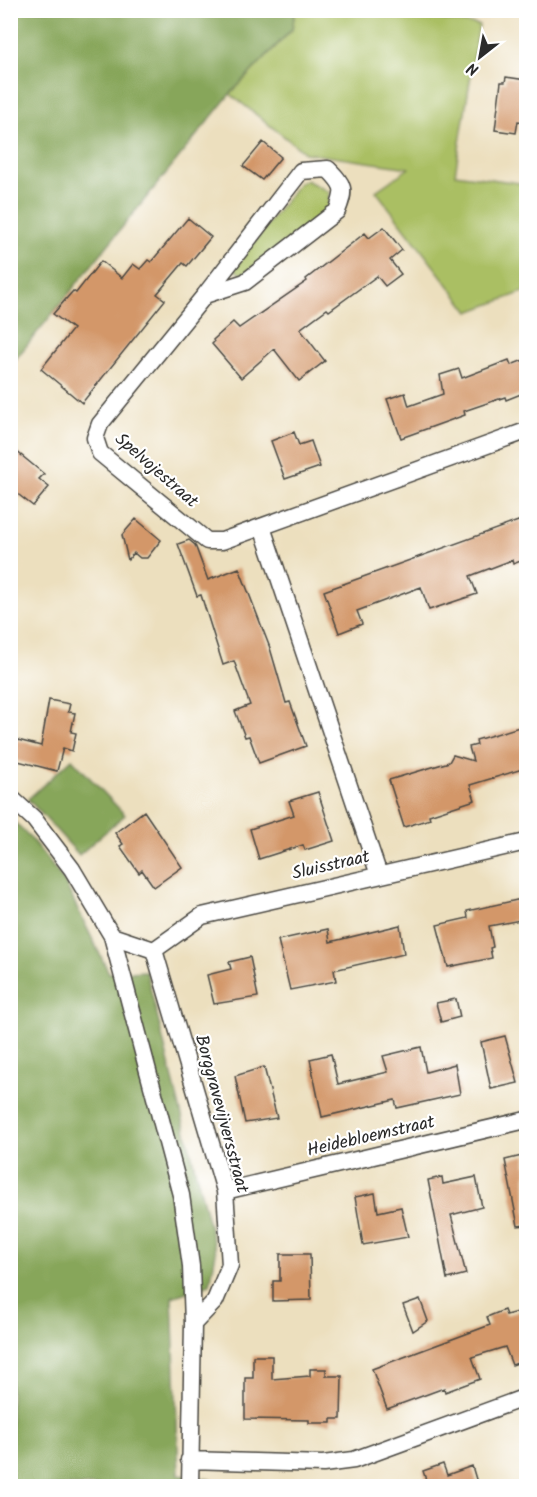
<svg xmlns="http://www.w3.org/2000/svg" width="537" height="1497" font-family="Kalam,sans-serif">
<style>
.green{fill:#aabf64;stroke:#6a7548;stroke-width:1.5}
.forest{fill:#87a65a;stroke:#596842;stroke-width:1.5}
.building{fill:#d39769}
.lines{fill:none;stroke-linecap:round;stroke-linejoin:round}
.minor-casing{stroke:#484641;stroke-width:19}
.minor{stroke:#fff;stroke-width:16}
.labels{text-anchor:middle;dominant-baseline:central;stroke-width:4.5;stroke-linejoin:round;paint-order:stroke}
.street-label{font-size:18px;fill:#2b2b2b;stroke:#fff}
</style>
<rect width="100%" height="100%" fill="#fff"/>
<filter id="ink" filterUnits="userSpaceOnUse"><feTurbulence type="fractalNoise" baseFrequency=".0167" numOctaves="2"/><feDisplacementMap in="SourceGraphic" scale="12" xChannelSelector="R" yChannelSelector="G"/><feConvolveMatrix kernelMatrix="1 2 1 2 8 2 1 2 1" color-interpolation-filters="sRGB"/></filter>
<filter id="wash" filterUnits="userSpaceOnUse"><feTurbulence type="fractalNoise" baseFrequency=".008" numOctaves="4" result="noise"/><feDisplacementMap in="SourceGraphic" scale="24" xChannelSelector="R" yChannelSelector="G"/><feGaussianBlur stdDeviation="1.35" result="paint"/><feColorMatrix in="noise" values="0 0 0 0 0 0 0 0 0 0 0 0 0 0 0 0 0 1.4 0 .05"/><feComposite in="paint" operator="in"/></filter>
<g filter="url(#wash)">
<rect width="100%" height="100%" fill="#ecdfbe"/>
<!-- green -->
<path class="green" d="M295,11H384L479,25L455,174L526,184V291L469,312L376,191L409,168L305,153L230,94L292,30Z
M306,180L329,192V207L325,214L242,275L234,269L299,183Z"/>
<!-- forest -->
<path class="forest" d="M11,10L295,11L292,29L230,94L11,365Z
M72,759L125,815L79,855L28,799Z
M10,818L29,836L64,881L109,973L146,971L216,1253L210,1284L172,1297L179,1475L212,1480V1486H11Z"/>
<g id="blocks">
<!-- building -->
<path class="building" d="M506,77L526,80V122L518,121L516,133L495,130L501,82H505Z
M263,142L281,157L262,180L243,166Z
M188,218L211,237L187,266L183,263L157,294L165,300L82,403L41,369L73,329L53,314L73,291L76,293L101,261L122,278L133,264L140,269L148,260L151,262Z
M384,227L402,250L390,260L401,274L385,286L377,276L329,311L327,309L300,329L325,361L299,381L274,349L241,378L212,344L214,342L213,340L233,322L239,328L307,281L306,279L365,233L369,238Z
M526,359V392L506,400L505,397L464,411L465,415L401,438L387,399L405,393L409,406L443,394L440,375L459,369L462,378L509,360L511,365Z
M294,432L299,445L311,441L320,467L285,479L271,441Z
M10,446L44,474L39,479L49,487L33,506L10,488Z
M136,519L161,540L147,558H140L134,553L128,560L122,535Z
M521,520L526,535V559L513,564L512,560L470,576L477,594L429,610L421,587L357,611L362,624L339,633L324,591Z
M189,540L195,545L208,580L239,568L270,648L286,703L290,702L306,746L259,763L249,736L245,737L235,711L250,705L234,661L223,665L201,595L197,596L178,544Z
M49,700L70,704L68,712L75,713L71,732L76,733L72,751L63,748L57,771L10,759V738L41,746Z
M526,725V768L470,785L475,800L429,815L430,819L404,827L389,780L449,762L453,755L473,761L469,747L477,745L476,740Z
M318,792L334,841L305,850L303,845L259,859L250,829L294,815L289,801Z
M144,811L182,867L154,887L142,870L139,873L120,846L123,844L115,833Z
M526,898V919L489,926L493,947L490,948L492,958L448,967L437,925L468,918L467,911Z
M400,925L404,954L334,970L336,981L290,990L278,940L328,929L330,942Z
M250,957L258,997L214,1004L207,975L231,969L229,962Z
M456,999L460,1017L441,1022L436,1003Z
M505,1036L518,1083L491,1089L481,1042Z
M421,1047L426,1072L455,1064L460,1094L397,1108L395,1100L322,1117L310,1059L331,1054L338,1084L388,1072L383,1056Z
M264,1067L277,1118L245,1123L235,1076Z
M526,1155V1225L518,1226L505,1160Z
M442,1177L443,1184L476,1177L482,1207L451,1215L466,1274L447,1279L428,1180Z
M375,1193L378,1212L401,1207L408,1237L363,1245L355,1197Z
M280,1254H310L311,1300L273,1301V1281H280Z
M420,1299L428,1321L413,1331L403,1305Z
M504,1310L506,1315L521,1311L526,1326V1360L512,1365L505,1347L472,1357L480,1379L445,1392L444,1388L387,1409L372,1369L490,1325L487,1317Z
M253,1356H272V1379L310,1376V1369H326V1376H342L341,1419H331V1423H309V1420L245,1419V1378H253Z
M443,1464L447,1475L472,1466L478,1486H423L427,1483L423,1471Z"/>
</g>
</g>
<g filter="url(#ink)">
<use href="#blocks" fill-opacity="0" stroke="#484641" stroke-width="1.5"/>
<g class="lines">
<defs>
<path id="minor" d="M205,295L245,282L337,211C346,189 344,185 328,169L301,171L205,295L100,424L95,438L100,453L207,541H222L526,431
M262,527L379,875
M10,797L34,819L72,869L112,936L181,1195L191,1266L193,1324L190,1486
M112,936L154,950L225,1191L230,1265L215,1301L193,1324
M154,950L202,916L526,842
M225,1191L526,1120
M189,1460L323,1464L354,1460L526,1397"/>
</defs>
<!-- minor casing -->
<use href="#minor" class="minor-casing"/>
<!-- minor -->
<use href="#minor" class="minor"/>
</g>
</g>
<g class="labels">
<!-- street labels -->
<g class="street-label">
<text transform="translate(156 471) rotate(41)">Spelvojestraat</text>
<text transform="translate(331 866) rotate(-13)">Sluisstraat</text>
<text transform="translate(221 1114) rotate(75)">Borggravevijversstraat</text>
<text transform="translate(371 1137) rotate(-13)">Heidebloemstraat</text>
</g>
</g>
<!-- margin -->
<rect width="537" height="1497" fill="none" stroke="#fff" stroke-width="36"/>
<!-- north arrow -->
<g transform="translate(480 57) rotate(211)" stroke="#ffffff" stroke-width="4.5" paint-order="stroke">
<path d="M0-4.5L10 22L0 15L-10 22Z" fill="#2b2b2b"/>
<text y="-9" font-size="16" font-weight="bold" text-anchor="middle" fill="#2b2b2b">N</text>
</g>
</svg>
